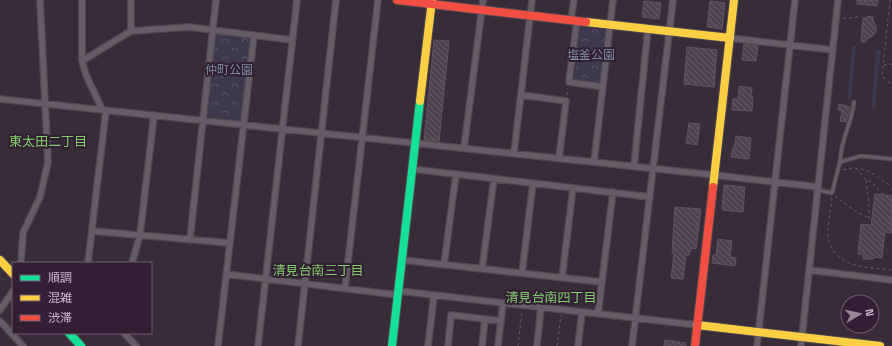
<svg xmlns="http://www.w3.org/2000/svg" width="892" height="346" font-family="'Space Grotesk','Noto Sans JP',sans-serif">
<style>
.park{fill:url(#park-crowns)}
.garden{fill:#3e384e}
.building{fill:url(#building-back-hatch);stroke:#5f545f}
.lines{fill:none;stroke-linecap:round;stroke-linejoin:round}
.lane-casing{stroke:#514851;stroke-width:5}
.street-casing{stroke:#514851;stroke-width:8}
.fast-casing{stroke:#514851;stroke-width:10}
.slow-casing{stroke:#514851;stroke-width:10}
.jam-casing{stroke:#514851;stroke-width:10}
.path{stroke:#655d67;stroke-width:1;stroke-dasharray:3 3;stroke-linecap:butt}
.lane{stroke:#665c67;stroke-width:3}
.street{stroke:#665c67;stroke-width:5.5}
.fast{stroke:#16e098;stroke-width:8}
.slow{stroke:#ffcf43;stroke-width:8}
.jam{stroke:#f24e42;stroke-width:8}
.labels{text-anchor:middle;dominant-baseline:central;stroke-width:4;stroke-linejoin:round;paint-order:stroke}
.park-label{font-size:12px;fill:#7d8da3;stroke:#321f33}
.neighbourhood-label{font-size:13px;fill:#80cf6b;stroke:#321f33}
</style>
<defs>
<pattern id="park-crowns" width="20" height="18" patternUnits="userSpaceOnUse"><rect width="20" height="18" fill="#3e384e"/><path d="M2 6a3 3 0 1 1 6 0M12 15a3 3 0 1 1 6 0" fill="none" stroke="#595366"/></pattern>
<pattern id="building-back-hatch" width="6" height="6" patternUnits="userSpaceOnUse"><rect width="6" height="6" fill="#4e434e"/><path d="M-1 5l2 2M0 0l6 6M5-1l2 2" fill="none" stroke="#665c66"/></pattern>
</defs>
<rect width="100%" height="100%" fill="#382c38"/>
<!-- park -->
<path class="park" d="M582,27L606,29L608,32L601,82L599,83L574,79L580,29Z
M213,29L254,35L243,125L203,120Z"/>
<!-- garden -->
<path class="garden" d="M852,46H856L851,99H847Z
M876,50H881L875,109L871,108Z"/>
<!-- building -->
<path class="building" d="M857,0H878L877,6L857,4Z
M644,1L661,3L659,19L642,17Z
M710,1L725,3L722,29L707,27Z
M867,16L873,17V20L876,26V31L874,35L867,39L866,42H861L863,18H867Z
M434,40L449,41L439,141L424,140Z
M744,44L758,46L756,61L742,60Z
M687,47L717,50L714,87L684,84Z
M739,86L752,88L751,97H753L752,111L732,110L733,99H738Z
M839,104L850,107L846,122L840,121L842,111L838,110Z
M689,123L700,124L697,145L686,143Z
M736,136L751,138L749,159L731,157L733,148H734Z
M724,185L745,187L743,212L722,210Z
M875,194L892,196V233L885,232L882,258L874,257L873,259H863V254H858L861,224L871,225Z
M675,207L701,209L696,249L691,248L689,255H686L683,279L671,278L674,253H672Z
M718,239L732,241L730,257L736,258L735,266L712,263L713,255H716Z
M665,340L686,343V346H664Z"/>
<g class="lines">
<defs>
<path id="lane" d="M840,162C840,141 852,123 854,102
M818,190L832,193L840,162L861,156L892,159"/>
<path id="street" d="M82,0V61L86,75L102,109
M131,0V31
M571,20L574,0
M577,20L569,82L603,87
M730,38L833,50
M82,61L131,31L189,27L292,40
M521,95L566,101L559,158
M0,99L714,175L818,187
M464,148L483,0
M514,153L532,0
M594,162L613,0
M634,166L648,28
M412,169L650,197
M92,231L230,243
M190,239L216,0
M402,260L602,282
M21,263L23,233L40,197L48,162L40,0
M88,263L106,110
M132,263L140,235L154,115
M444,265L456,174
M482,269L494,179
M809,270L892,280
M522,273L533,183
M226,274L398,295
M562,278L573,188
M345,288L378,0
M399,291L697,325
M0,310L13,291
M598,314L613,192
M0,321L23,346
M124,333L136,346
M218,346L254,35
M258,346L297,0
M298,346L336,0
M428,346L434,295
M448,346L451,315L501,321
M482,346L485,319
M498,346L503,303
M537,346L541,307
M578,346L582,312
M632,346L673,0
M757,346L795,0
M801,346L838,0"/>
<path id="fast" d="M69,333L81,346
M392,346L420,101"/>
<path id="slow" d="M586,22L730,38
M420,101L432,0
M713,187L734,0
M0,260L13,274
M697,325L880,346"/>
<path id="jam" d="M397,0L586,22
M695,346L713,187"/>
</defs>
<!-- lane casing -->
<use href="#lane" class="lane-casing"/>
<!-- street casing -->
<use href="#street" class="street-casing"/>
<!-- fast casing -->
<use href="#fast" class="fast-casing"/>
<!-- slow casing -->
<use href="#slow" class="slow-casing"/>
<!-- jam casing -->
<use href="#jam" class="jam-casing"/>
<!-- path -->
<path class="path" d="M890,0L882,76L892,85
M843,18H850L862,16
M884,65L892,64
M567,95L568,88
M856,168L866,180L870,181L884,195
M843,170C864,163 875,176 892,187
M866,180C867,193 870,206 869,218L871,219
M835,196L858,213L869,218
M832,198C831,210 826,230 829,241C837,269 870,267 892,270
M518,346L522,311
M557,346L561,315"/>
<!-- lane -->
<use href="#lane" class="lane"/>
<!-- street -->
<use href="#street" class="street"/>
<!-- fast -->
<use href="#fast" class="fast"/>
<!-- slow -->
<use href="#slow" class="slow"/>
<!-- jam -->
<use href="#jam" class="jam"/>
</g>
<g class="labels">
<!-- park labels -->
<g class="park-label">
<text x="591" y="55">塩釜公園</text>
<text x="229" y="70">仲町公園</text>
</g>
<!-- neighbourhood labels -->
<g class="neighbourhood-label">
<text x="48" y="141">東太田二丁目</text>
<text x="318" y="270">清見台南三丁目</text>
<text x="551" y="297">清見台南四丁目</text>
</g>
</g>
<!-- legend -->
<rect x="12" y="262" width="140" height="72" fill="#321f33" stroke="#6e5c6f"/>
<rect x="20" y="275" width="20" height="6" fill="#16e098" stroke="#6e5c6f"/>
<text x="48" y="282" font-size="12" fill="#c9b7c9">順調</text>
<rect x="20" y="295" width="20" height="6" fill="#ffcf43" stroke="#6e5c6f"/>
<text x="48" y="302" font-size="12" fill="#c9b7c9">混雑</text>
<rect x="20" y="315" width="20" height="6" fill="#f24e42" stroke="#6e5c6f"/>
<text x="48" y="322" font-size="12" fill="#c9b7c9">渋滞</text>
<!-- north arrow -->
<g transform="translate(860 314) rotate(81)"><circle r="19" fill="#321f33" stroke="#6e5c6f"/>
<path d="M0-3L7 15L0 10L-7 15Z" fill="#968696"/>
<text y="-6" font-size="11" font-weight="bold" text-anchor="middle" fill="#c9b7c9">N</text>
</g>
</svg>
